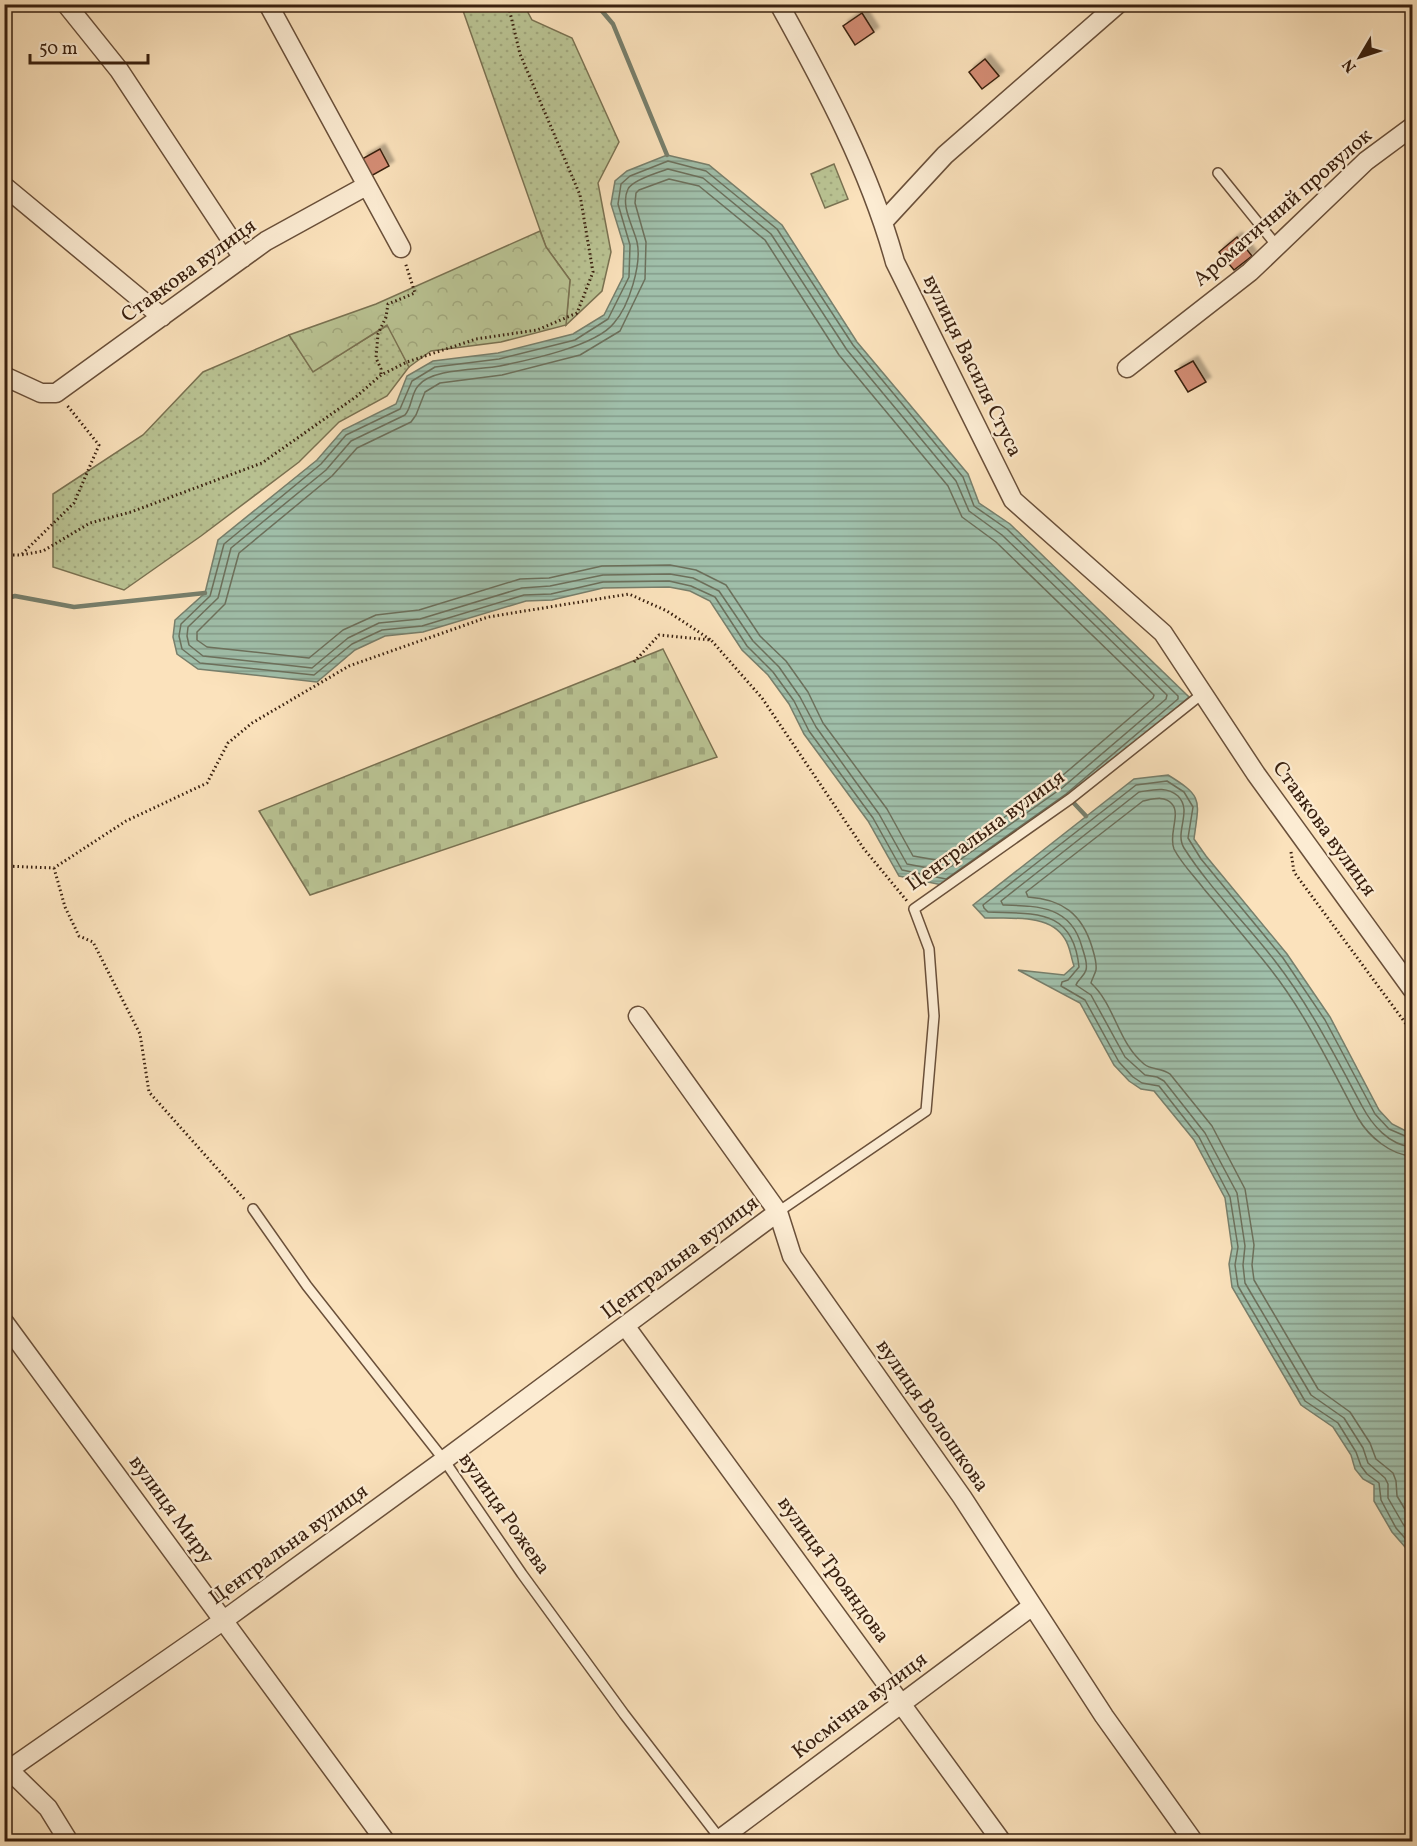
<svg xmlns="http://www.w3.org/2000/svg" width="1417" height="1846" font-family="Vollkorn,serif">
<style>
.grass{fill:url(#grass-dots);stroke:#7a7252;stroke-width:1.5}
.forest{fill:url(#forest-crowns);stroke:#7a7252;stroke-width:1.5}
.cemetery{fill:url(#cemetery-stones);stroke:#7a7252;stroke-width:1.5}
.water{fill:url(#water-rules);stroke:#777f6c;stroke-width:1.5}
.lines{fill:none;stroke-linecap:round;stroke-linejoin:round}
.shore{stroke:#6c705c;stroke-width:1.5}
.stream{stroke:#777f6c;stroke-width:4.5}
.building{fill:#d48d74;stroke:#39200f;stroke-width:1.5;filter:url(#shadow)}
.lane-casing{stroke:#6a503a;stroke-width:12}
.street-casing{stroke:#6a503a;stroke-width:21}
.path{stroke:#39200f;stroke-width:3;stroke-dasharray:1.5 3;stroke-linecap:butt}
.lane{stroke:#fcecd3;stroke-width:9}
.street{stroke:#fcecd3;stroke-width:18}
.labels{text-anchor:middle;dominant-baseline:central;stroke-width:4.5;stroke-linejoin:round;paint-order:stroke}
.street-label{font-size:21px;fill:#39200f;stroke:#fcecd3}
</style>
<defs>
<pattern id="grass-dots" width="8" height="8" patternUnits="userSpaceOnUse" patternTransform="scale(1.5)"><rect width="8" height="8" fill="#bac494"/><path d="M2 2h.1M6 6h.1" fill="none" stroke="#a1a87e" stroke-width="1.8" stroke-linecap="round"/></pattern>
<pattern id="forest-crowns" width="20" height="18" patternUnits="userSpaceOnUse" patternTransform="scale(1.5)"><rect width="20" height="18" fill="#bac494"/><path d="M2 6a3 3 0 1 1 6 0M12 15a3 3 0 1 1 6 0" fill="none" stroke="#a1a87e"/></pattern>
<pattern id="cemetery-stones" width="16" height="16" patternUnits="userSpaceOnUse" patternTransform="scale(1.5)"><rect width="16" height="16" fill="#bac494"/><path d="M2 7V4a2 2 0 0 1 4 0v3zM10 15v-3a2 2 0 0 1 4 0v3z" fill="#a1a87e"/></pattern>
<pattern id="water-rules" width="6" height="5" patternUnits="userSpaceOnUse" patternTransform="scale(1.5)"><rect width="6" height="5" fill="#a0bfaa"/><path d="M0 2.5h6" fill="none" stroke="#839b89"/></pattern>
<filter id="shadow"><feDropShadow dx="5" dy="-5" stdDeviation="1.5" flood-color="#0004"/></filter>
</defs>
<rect width="100%" height="100%" fill="#fbe2bc"/>
<filter id="stains"><feTurbulence type="fractalNoise" baseFrequency=".00333" numOctaves="4"/><feColorMatrix values="0 0 0 0 .2 0 0 0 0 .09 0 0 0 0 .02 0 0 0 .5 -.17"/></filter>
<radialGradient id="worn" r=".72"><stop offset=".6" stop-color="#630" stop-opacity="0"/><stop offset="1" stop-color="#630" stop-opacity=".3"/></radialGradient>
<!-- grass -->
<path class="grass" d="M461,5H524L532,20L572,38L619,142L598,183L611,252L602,291L566,325L570,280L546,247Z
M834,164L848,199L825,208L811,174Z
M388,325L409,367L387,396L339,422L299,462L201,536L124,590L53,567V494L143,435L203,372L289,335L313,371Z"/>
<!-- forest -->
<path class="forest" d="M540,231L546,247L570,280L566,325L501,342L431,351L409,367L387,325L313,372L289,335L376,304Z"/>
<!-- cemetery -->
<path class="cemetery" d="M663,649L717,757L310,895L259,811Z"/>
<!-- water -->
<path class="water" d="M667,155L709,165L782,225L857,342L968,474L979,503L1010,524L1189,697L1070,799L947,886L899,876L868,821L804,734L789,704L768,675L742,650L710,601L690,591L669,587L603,588L552,600L526,601L423,632L385,636L355,650L317,682L198,669L177,654L173,637L175,620L205,593L218,540L317,460L343,430L396,404L407,376L433,361L498,353L573,334L604,315L623,277L624,246L611,204L615,181L627,171Z
M1168,775C1204,797 1199,800 1194,839L1206,856L1287,954L1330,1017L1379,1110L1392,1124L1412,1134V1555L1392,1532L1374,1501V1485L1363,1479L1355,1469L1351,1455L1333,1427L1301,1405L1232,1287L1229,1264L1232,1248L1225,1198L1194,1140L1154,1091L1141,1089L1129,1081L1114,1065L1080,1003L1018,970L1064,975L1074,966C1071,958 1070,946 1065,939C1050,913 1010,919 985,918L973,905L1134,779Z"/>
<g class="lines">
<!-- shore -->
<path class="shore" d="M668,161L706,171L777,229L853,345L963,477L974,506L1007,529L1178,696V699L1066,794L946,879L902,870L873,818L809,731L794,701L773,672L747,646L715,597L691,586L669,581L603,582L551,594L524,595L422,626L382,630L352,644L314,675L200,663L182,649L179,636L181,624L210,596L224,544L321,464L346,435L400,409L412,381L435,367L499,359L575,340L608,319L629,277L630,245L618,204L621,184L630,176Z
M668,169L703,178L771,234L847,350L956,481L969,511L1002,535L1167,695L1166,699L1062,788L944,871L907,864L879,814L816,727L800,697L779,667L753,641L719,591L693,578L670,574L603,575L550,586L522,588L420,619L379,623L348,638L312,668L203,656L189,645L187,636L188,627L218,598L231,548L326,470L351,441L405,415C412,407 411,394 418,386C431,368 479,370 500,366C529,360 596,346 614,323C629,306 642,264 637,242C633,226 620,205 628,189C632,180 659,172 668,169Z
M669,179L699,186L765,240L839,355L948,486L962,517L996,542L1154,695L1153,698L1056,781L942,861L913,856L887,809L823,723L808,692L786,661L760,636L726,585L696,570L670,565L602,566L549,578L520,579L419,610L376,615L343,630L309,658L207,647L197,640V632L225,604L239,553L332,476L357,448L411,422L416,415L425,392L440,383L502,375L580,355L620,331L645,279L646,242L635,203L636,193L639,190Z
M1412,1139L1389,1129L1375,1114L1325,1020L1283,958L1201,859L1188,838L1193,807L1184,792L1167,781L1136,785L983,905L984,908L988,912C1035,914 1073,908 1079,967L1068,980L1062,982L1061,986L1085,1000L1119,1062L1133,1077L1142,1083L1159,1086L1199,1137L1230,1197L1238,1247L1235,1265L1238,1286L1305,1401L1338,1423L1356,1452L1361,1466L1367,1474L1379,1483L1381,1500L1396,1528L1412,1546
M1412,1147C1389,1145 1372,1125 1362,1106C1335,1056 1310,1006 1275,961C1246,923 1210,889 1184,848C1174,832 1193,811 1178,796C1166,786 1153,790 1139,792L1001,901L1003,905C1039,906 1071,906 1082,947C1084,954 1088,963 1086,970C1084,977 1078,979 1076,985L1091,995L1125,1057L1145,1075L1157,1077L1164,1081L1205,1133L1237,1193L1245,1246L1243,1265L1245,1283L1311,1395L1344,1418L1363,1448L1368,1463L1385,1478L1388,1484V1498L1403,1524L1412,1535
M1412,1156C1391,1155 1369,1137 1358,1118C1330,1066 1305,1012 1268,966C1247,940 1225,914 1204,889C1194,876 1181,863 1174,849C1168,835 1181,814 1172,804C1165,795 1153,799 1143,801L1026,892L1028,897C1062,899 1082,914 1092,947C1094,954 1097,962 1096,970C1095,974 1092,979 1091,983C1115,1005 1118,1043 1144,1064C1151,1070 1162,1068 1170,1074L1212,1126L1245,1189L1254,1245L1252,1265L1254,1280L1318,1389L1350,1412L1370,1443L1376,1459L1393,1473L1396,1481L1397,1496L1412,1521"/>
<!-- stream -->
<path class="stream" d="M596,4L613,24L667,155
M4,599L15,596L74,607L205,593
M1070,799L1086,816"/>
</g>
<!-- building -->
<path class="building" d="M862,13L874,32L855,45L843,26Z
M985,59L999,76L982,89L969,72Z
M380,149L389,166L371,176L362,159Z
M1237,237L1252,256L1234,270L1219,252Z
M1193,361L1206,382L1188,392L1175,371Z"/>
<g class="lines">
<defs>
<path id="lane" d="M1218,173L1277,246
M253,1209L307,1286L444,1460L522,1574L624,1714L721,1840
M778,1212L926,1111L934,1016L929,949L914,909L1070,799L1202,694"/>
<path id="street" d="M66,4L119,70L243,258
M268,4L401,248
M779,4C825,87 870,171 895,262L1013,500L1163,633L1256,774L1412,989
M4,186L162,317
M884,221L945,155L1118,4
M1127,368L1250,272L1366,161L1412,127
M4,376L41,393H56L266,241L366,186
M638,1016L778,1212L792,1256L962,1497L1104,1716L1194,1842
M4,1322L386,1842
M626,1327L1002,1842
M4,1765L48,1808L69,1842
M4,1773L224,1620L444,1460L778,1212
M716,1842L1031,1607"/>
</defs>
<!-- lane casing -->
<use href="#lane" class="lane-casing"/>
<!-- street casing -->
<use href="#street" class="street-casing"/>
<!-- path -->
<path class="path" d="M381,374V369L376,358L378,334L386,317L388,304L415,293L405,262
M22,554L74,503L99,445L66,404
M4,555H21L43,551L90,523L131,512L262,463L357,396L381,375L407,362L476,339L537,330L577,313L593,272L580,195L520,54L508,4
M634,662L659,635L711,640L762,698L864,849L907,901
M1291,852L1294,872L1412,1032
M4,866L54,868L126,821L207,783L228,743L252,723L349,666L488,617L629,594L667,611L711,640
M54,868L65,907L79,936L93,942L140,1034L149,1092L246,1201"/>
<!-- lane -->
<use href="#lane" class="lane"/>
<!-- street -->
<use href="#street" class="street"/>
</g>
<g class="labels">
<!-- street labels -->
<g class="street-label">
<text transform="translate(1283 208) rotate(-41)">Ароматичний провулок</text>
<text transform="translate(189 271) rotate(-36)">Ставкова вулиця</text>
<text transform="translate(972 366) rotate(64)">вулиця Василя Стуса</text>
<text transform="translate(1324 829) rotate(54)">Ставкова вулиця</text>
<text transform="translate(986 831) rotate(-36)">Центральна вулиця</text>
<text transform="translate(680 1258) rotate(-37)">Центральна вулиця</text>
<text transform="translate(932 1416) rotate(55)">вулиця Волошкова</text>
<text transform="translate(171 1510) rotate(54)">вулиця Миру</text>
<text transform="translate(504 1514) rotate(55)">вулиця Рожева</text>
<text transform="translate(289 1545) rotate(-36)">Центральна вулиця</text>
<text transform="translate(833 1570) rotate(54)">вулиця Трояндова</text>
<text transform="translate(860 1706) rotate(-37)">Космічна вулиця</text>
</g>
</g>
<!-- margin -->
<rect width="1417" height="1846" fill="none" stroke="#fbe2bc" stroke-width="24"/>
<rect x="6" y="6" width="1405" height="1834" fill="none" stroke="#39200f" stroke-width="3"/>
<rect x="12" y="12" width="1393" height="1822" fill="none" stroke="#39200f" stroke-width="1.5"/>
<!-- north arrow -->
<g transform="translate(1360 57) rotate(231)" stroke="#fcecd3" stroke-width="4.5" paint-order="stroke">
<path d="M0-4.5L10 22L0 15L-10 22Z" fill="#39200f"/>
<text y="-9" font-size="16" font-weight="bold" text-anchor="middle" fill="#39200f">N</text>
</g>
<!-- scale -->
<path d="M30 54v9h118v-9" fill="none" stroke="#39200f" stroke-width="3"/>
<text x="39" y="54" font-size="18" fill="#39200f" stroke="#fcecd3" stroke-width="4.5" paint-order="stroke">50 m</text>
<rect width="100%" height="100%" filter="url(#stains)"/>
<rect width="100%" height="100%" fill="url(#worn)"/>
</svg>
